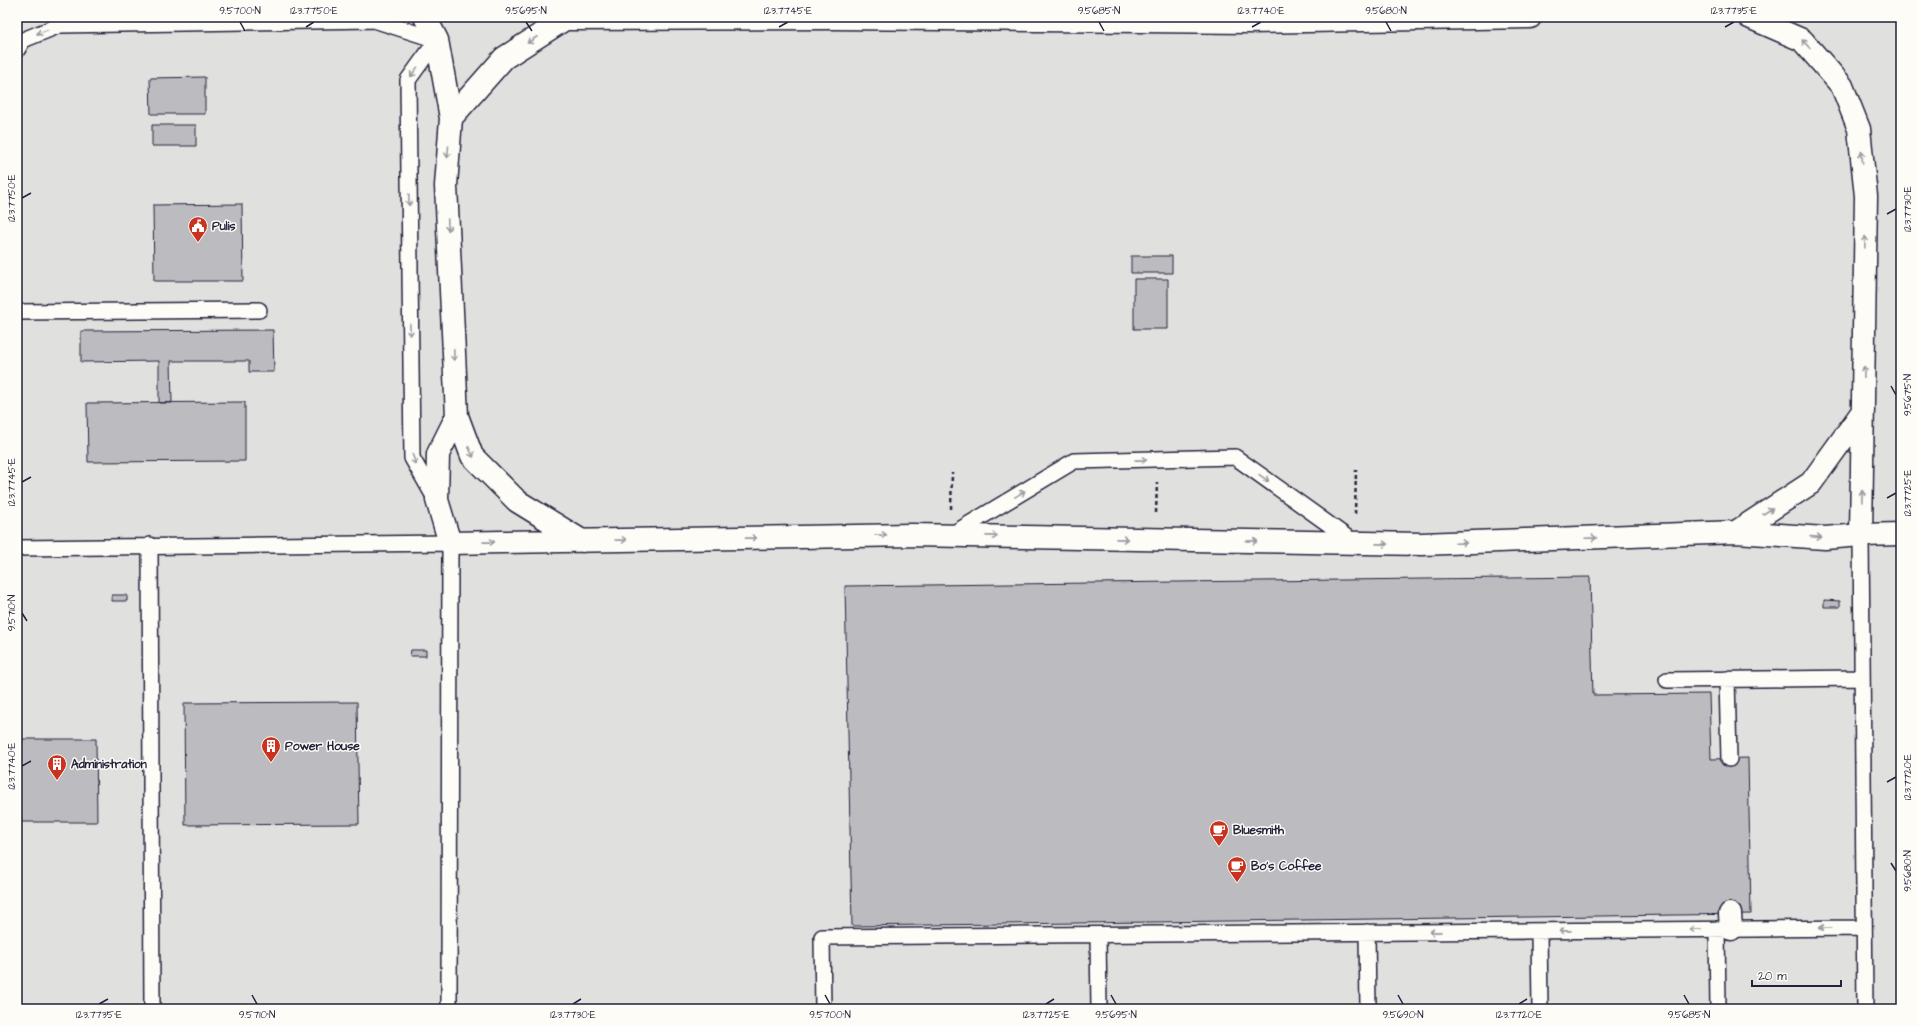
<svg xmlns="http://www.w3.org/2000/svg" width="1918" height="1026" font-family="'Architects Daughter',sans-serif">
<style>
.built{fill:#e0e0df}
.building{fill:#bcbcc0;stroke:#22223b}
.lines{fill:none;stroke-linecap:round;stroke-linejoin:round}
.service-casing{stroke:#22223b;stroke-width:18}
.minor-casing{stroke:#22223b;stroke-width:25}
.path{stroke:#22223b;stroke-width:2.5;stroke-dasharray:4 3;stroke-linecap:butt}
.service{stroke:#fdfcf7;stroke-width:15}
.minor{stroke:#fdfcf7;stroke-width:22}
.oneway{stroke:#9a9aa2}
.ticks{fill:none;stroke:#22223b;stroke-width:1.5}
.labels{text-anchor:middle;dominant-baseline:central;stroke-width:3;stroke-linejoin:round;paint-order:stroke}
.poi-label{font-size:12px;font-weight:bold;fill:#22223b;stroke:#fdfcf7;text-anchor:start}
.neatline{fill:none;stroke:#22223b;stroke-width:1.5}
.ticks-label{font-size:10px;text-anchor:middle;fill:#22223b}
</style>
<rect width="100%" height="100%" fill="#f0efec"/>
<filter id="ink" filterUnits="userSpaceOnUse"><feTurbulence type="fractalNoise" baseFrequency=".025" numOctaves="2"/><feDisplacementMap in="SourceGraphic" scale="8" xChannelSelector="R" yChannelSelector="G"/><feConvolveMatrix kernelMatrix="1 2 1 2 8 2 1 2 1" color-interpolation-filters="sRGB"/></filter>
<g filter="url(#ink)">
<!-- built -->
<path class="built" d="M17,17H1901V1009H17Z"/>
<!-- building -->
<path class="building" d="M205,77V114H151L150,78Z
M152,125H196V146H152Z
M242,204L243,281H154L153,205Z
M1131,256H1172V273H1131Z
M1134,279H1168V329H1134Z
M273,330L274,372H249V361H171L172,403H159V361L81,362V331Z
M245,402V461L88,462L87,403Z
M1590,577L1593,695L1709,694L1711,759L1748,758L1751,914L852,926L845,586Z
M112,595H127V601H112Z
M1824,600L1840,601V607H1824Z
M411,650H426V656H410Z
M357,702L359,824L185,825L184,703Z
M17,739H96L97,822H17Z"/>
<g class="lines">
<defs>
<path id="service" d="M17,50L23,40L60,25L374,20L437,40L408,80L412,458L436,500
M17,312L259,310
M951,535L1074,461L1235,457L1355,543
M1861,535L1865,1009
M150,545L152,1009
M17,548L450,543L449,1009
M1727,679L1729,759
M1667,680L1862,678
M1717,929L1718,1009
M1539,931L1540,1009
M1367,932L1368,1009
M1098,935L1099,1009
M823,1009L822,937L1864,928"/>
<path id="minor" d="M425,17L437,40L451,118L446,186L457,416L472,456L517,501L582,541
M559,17L565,19L834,18L1249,22L1530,17
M1749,17L1802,40L1842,86L1859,129L1866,196L1861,535
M451,118L504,58L565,19
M457,416L438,454L437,500L450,543L911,535L1422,544L1736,532L1825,538L1861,535L1901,534
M1736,532L1811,483L1863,411
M1730,914L1731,929"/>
</defs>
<!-- service casing -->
<use href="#service" class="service-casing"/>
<!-- minor casing -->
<use href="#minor" class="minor-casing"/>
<!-- path -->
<path class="path" d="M951,509L952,473
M1156,513L1157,482
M1355,514L1356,470"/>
<!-- service -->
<use href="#service" class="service"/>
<!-- minor -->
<use href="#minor" class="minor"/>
</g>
<!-- one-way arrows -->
<defs><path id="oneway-shaft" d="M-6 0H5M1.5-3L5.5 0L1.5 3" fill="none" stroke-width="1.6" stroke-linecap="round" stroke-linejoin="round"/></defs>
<g class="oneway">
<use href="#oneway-shaft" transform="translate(42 32) rotate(158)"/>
<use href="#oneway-shaft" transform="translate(532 40) rotate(147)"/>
<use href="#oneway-shaft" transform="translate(1806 44) rotate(-133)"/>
<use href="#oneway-shaft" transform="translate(414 72) rotate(126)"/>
<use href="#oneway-shaft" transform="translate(448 152) rotate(95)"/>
<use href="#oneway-shaft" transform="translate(1862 157) rotate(-96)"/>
<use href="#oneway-shaft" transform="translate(409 200) rotate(89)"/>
<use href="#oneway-shaft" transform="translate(448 225) rotate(87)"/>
<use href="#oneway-shaft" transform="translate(1865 242) rotate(-89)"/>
<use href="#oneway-shaft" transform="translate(410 330) rotate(89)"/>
<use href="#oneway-shaft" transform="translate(454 355) rotate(87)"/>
<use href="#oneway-shaft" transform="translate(1864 372) rotate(-89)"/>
<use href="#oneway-shaft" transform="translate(471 452) rotate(65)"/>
<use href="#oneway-shaft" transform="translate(414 459) rotate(71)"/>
<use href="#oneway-shaft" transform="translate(1141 460) rotate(-1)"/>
<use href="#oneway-shaft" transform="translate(1264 478) rotate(35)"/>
<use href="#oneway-shaft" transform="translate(1020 494) rotate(-31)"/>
<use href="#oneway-shaft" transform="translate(1862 496) rotate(-89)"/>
<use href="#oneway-shaft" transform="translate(1768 511) rotate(-33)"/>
<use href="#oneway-shaft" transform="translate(881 535) rotate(-1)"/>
<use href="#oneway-shaft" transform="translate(992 536) rotate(1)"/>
<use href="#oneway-shaft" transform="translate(1816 537) rotate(4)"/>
<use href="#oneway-shaft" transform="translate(751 538) rotate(-1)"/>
<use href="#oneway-shaft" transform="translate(1591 538) rotate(-2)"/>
<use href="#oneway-shaft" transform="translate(1122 539) rotate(1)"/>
<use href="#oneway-shaft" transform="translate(621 540) rotate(-1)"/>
<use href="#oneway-shaft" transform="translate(1252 541) rotate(1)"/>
<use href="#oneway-shaft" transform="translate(489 542) rotate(-1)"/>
<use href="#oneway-shaft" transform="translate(1461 543) rotate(-2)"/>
<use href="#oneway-shaft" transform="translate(1382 544) rotate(1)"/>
<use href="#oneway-shaft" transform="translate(1825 928) rotate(180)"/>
<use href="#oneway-shaft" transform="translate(1695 929) rotate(179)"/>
<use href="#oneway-shaft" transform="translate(1565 931) rotate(179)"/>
<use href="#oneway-shaft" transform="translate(1435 932) rotate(179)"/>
</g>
</g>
<!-- ticks -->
<path class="ticks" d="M240,22L245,31M526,22L532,31M1099,22L1104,31M1386,22L1391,31M306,27L314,22M779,27L788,22M1252,27L1261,22M1725,27L1734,22M22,198L31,193M1887,214L1896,209M1891,386L1896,395M22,482L31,477M1887,498L1896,493M22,613L27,621M22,766L31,761M1887,782L1896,777M1891,863L1896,871M252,995L257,1004M825,995L830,1004M1111,995L1116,1004M1398,995L1403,1004M1684,995L1689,1004M99,1004L108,999M573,1004L581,999M1046,1004L1054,999M1519,1004L1527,999"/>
<!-- icons -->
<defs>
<symbol id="civic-pin" viewBox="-11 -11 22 30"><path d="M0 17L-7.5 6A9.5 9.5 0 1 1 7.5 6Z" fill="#c8321e" stroke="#fdfcf7"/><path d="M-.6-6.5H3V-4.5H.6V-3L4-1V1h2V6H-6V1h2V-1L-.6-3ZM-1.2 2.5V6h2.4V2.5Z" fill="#fff"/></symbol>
<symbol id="building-pin" viewBox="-11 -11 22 30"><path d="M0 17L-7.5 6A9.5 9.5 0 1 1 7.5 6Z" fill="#c8321e" stroke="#fdfcf7"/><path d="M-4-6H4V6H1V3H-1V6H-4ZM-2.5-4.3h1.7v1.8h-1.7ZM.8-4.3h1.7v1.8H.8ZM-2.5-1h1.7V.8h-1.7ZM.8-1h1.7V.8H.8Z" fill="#fff"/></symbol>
<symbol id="cafe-pin" viewBox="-11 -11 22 30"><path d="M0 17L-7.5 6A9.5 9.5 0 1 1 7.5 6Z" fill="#c8321e" stroke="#fdfcf7"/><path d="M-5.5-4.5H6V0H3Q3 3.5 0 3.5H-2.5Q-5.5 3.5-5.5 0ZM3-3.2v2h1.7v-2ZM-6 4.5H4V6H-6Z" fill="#fff"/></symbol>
</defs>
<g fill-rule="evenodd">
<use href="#civic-pin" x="187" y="215" width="22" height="30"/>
<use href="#building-pin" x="260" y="735" width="22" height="30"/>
<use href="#building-pin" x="46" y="753" width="22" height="30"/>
<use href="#cafe-pin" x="1208" y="819" width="22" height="30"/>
<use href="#cafe-pin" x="1226" y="855" width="22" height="30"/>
</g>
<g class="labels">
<!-- poi labels -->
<g class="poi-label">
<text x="212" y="226">Pulis</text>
<text x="285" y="746">Power House</text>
<text x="71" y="764">Administration</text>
<text x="1233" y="830">Bluesmith</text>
<text x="1251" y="866">Bo‘s Coffee</text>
</g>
</g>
<!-- margin -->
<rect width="1918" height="1026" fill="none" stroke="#fdfcf7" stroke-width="44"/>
<!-- scale -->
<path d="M1752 980v6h89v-6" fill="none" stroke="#22223b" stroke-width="2"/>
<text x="1758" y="980" font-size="12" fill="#22223b" stroke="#fdfcf7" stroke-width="3" paint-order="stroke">20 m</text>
<rect x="22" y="22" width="1874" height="982" class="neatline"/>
<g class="ticks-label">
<text x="240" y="14">9.5700°N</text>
<text x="314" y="14">123.7750°E</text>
<text x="526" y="14">9.5695°N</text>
<text x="788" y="14">123.7745°E</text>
<text x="1099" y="14">9.5685°N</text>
<text x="1261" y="14">123.7740°E</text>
<text x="1386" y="14">9.5680°N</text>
<text x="1734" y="14">123.7735°E</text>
<text transform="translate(11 198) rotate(-90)" y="4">123.7750°E</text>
<text transform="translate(1907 209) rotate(-90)" y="4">123.7730°E</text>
<text transform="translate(1907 395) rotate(-90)" y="4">9.5675°N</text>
<text transform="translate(11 482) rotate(-90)" y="4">123.7745°E</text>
<text transform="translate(1907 493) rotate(-90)" y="4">123.7725°E</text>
<text transform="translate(11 613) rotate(-90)" y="4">9.5710°N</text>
<text transform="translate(11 766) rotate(-90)" y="4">123.7740°E</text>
<text transform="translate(1907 777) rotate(-90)" y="4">123.7720°E</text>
<text transform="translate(1907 871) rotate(-90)" y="4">9.5680°N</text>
<text x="99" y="1018">123.7735°E</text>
<text x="257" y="1018">9.5710°N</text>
<text x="573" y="1018">123.7730°E</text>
<text x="830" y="1018">9.5700°N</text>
<text x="1046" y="1018">123.7725°E</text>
<text x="1116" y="1018">9.5695°N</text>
<text x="1403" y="1018">9.5690°N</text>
<text x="1519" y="1018">123.7720°E</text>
<text x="1689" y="1018">9.5685°N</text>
</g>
</svg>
